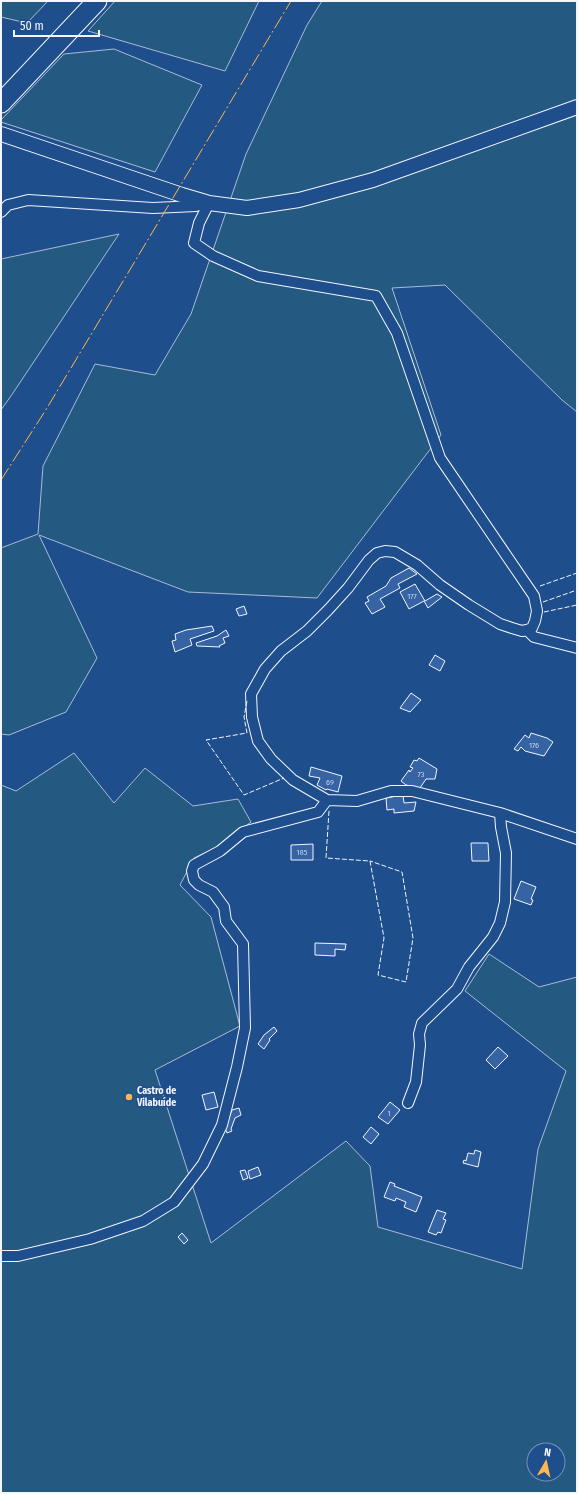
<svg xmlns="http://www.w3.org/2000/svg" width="578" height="1494" font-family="'Fira Sans Condensed',sans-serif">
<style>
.green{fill:#245a82;stroke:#a8bbd7;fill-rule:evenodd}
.building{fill:#3563a3;stroke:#f2f6ff}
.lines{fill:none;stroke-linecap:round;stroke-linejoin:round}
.street-casing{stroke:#f2f6ff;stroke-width:12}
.secondary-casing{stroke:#f2f6ff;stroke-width:16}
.highway-casing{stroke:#f2f6ff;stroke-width:21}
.street{stroke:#1f4e8c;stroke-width:10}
.secondary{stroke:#1f4e8c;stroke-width:14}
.highway{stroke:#1f4e8c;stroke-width:19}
.fence{stroke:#f2f6ff;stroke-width:1;stroke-dasharray:5 2;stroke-linecap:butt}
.power{stroke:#ffb74d;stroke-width:1;stroke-dasharray:14 3 2 3;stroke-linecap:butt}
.poi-dot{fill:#ffb74d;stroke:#1f4e8c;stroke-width:1.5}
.labels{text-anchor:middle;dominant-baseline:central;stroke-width:3;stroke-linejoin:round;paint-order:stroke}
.number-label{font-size:8px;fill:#c3d1e8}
.poi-label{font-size:10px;font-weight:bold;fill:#f2f6ff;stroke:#1f4e8c;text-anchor:start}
</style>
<rect width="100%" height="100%" fill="#1f4e8c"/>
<!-- green -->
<path class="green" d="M1,1H48L27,23L1,17Z
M115,1H259L225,71L88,31Z
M322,1H577V412L562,400L445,285L392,288L441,435L317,598L188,592L39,535L97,658L66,712L9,735L1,734V548L38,534L43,466L95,364L155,375L191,314L246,154L307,25Z
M114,49L202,85L155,172L1,122V120L64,54Z
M119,234L13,393L1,410V259Z
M74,753L114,803L145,768L193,806L238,799L251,822L221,845L194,858L180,885L211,917L240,1026L155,1070L211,1243L346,1141L370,1166L378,1227L522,1269L538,1149L566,1071L465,991L489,954L539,987L577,977V1493H1V785L16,791ZM534,1450H558V1474H534Z"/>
<!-- building -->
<path class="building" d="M409,568L417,574L398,584L400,588L380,599L385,607L372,614L365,603L369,601L367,597L386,586L391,578Z
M415,584L425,601L437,594L442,597L428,608L424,601L409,609L400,592Z
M244,606L247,614L239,616L236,609Z
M212,626L214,631L190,639L192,645L175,652L172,641L176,640L175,634L186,630Z
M226,630L229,636L223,638L225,643L219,646L220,647L197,646L196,643L217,636Z
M435,655L445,661L440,671L429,665Z
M411,693L421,700L410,712L400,708Z
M531,733L547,738L553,742L544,756L525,751L521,747L518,751L514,749L525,735L529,738Z
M419,758L437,769L435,779H426L420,788L406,785L401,781L409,770L410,772L413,768L410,767L414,760L417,761Z
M311,767L342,776L338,792L327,789L326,790L317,785L320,778L309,776Z
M403,795L404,803L416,802L414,811L394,813V809L387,810L386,798Z
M471,843H488L489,861H472Z
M313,844V860H291V845Z
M521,881L536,887L531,899L533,900L531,905L514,899Z
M315,943L346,944L345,950L335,949V956L315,955Z
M274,1027L277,1031L269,1039L270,1040L264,1049L258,1044L264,1035Z
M498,1047L508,1056L495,1069L486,1060Z
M214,1092L218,1107L206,1110L202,1095Z
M390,1102L400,1110L388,1124L378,1117Z
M239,1108L241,1115L235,1118L231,1129L232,1131L227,1133L225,1128L232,1110Z
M371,1127L379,1134L371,1144L363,1137Z
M475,1150L481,1152L478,1167L463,1163L464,1160L466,1161L468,1153L474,1154Z
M258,1167L261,1175L250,1179L248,1171Z
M245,1170L248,1178L243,1180L240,1171Z
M390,1182L395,1184L394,1186L422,1197L416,1212L404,1207L406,1202L396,1198L395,1201L384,1197Z
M437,1210L446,1213L443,1219L446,1220L441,1233L438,1232L436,1235L428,1232Z
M182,1233L188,1240L184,1244L178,1237Z"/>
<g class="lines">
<defs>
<path id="street" d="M209,203L199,223L194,243L213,256L258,276L376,296L397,333L440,458L534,596L537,611L535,621L532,628L527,630L522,631L512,628L500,624L469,605L440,585L417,565L395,552L385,551L377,553L369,560L348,588L328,610L307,631L281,651L265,669L251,694L252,717L258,741L271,759L293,780L327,800L357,801L391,791H412L500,813L577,839
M1,212L8,205L28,200L153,208L196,206L207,203
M527,630L534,637L577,648
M408,1103L416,1082L420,1045L419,1034L422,1023L457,989L469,967L493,937L500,923L505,902L506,853L501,827L500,813
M1,1256H18L90,1239L143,1221L174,1202L203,1164L222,1125L237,1067L245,1028L243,944L226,921L224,907L213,892L199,885L194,880L192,871L194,865L220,851L243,832L318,812L327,800"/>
<path id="secondary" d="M1,134L182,195L209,203L247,208L299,200L373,180L577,107"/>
<path id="highway" d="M1,103L97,1"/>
</defs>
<!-- street casing -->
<use href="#street" class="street-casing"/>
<!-- secondary casing -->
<use href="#secondary" class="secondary-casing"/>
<!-- highway casing -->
<use href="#highway" class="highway-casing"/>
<!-- street -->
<use href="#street" class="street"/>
<!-- secondary -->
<use href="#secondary" class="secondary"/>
<!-- highway -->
<use href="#highway" class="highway"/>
<!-- fence -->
<path class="fence" d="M540,586L577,573
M543,602L577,590
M544,612L577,605
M247,701L244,717L247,733L206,740L244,795L284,778
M329,811L326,858L370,861L384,938L378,975L406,982L413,938L402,872L370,861"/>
<!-- power -->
<path class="power" d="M1,480L47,408L291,1"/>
</g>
<!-- markers -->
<circle class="poi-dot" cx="129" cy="1097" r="4"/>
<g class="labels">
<!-- number labels -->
<g class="number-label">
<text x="412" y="596">177</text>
<text x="534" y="745">176</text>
<text x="421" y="774">73</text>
<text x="330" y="782">69</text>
<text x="302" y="852">185</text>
<text x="389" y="1113">1</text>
</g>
<!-- poi labels -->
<g class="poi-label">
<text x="137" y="1091">Castro de<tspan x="137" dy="12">Vilabuíde</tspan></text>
</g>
</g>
<!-- border -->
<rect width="578" height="1494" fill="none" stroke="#f2f6ff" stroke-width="4"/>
<!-- north arrow -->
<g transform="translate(546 1462) rotate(9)"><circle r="19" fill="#1f4e8c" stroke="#7391ba"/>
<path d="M0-3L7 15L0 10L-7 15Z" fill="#ffb74d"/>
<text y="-6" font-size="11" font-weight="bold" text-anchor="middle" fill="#f2f6ff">N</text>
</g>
<!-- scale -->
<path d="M14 30v6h85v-6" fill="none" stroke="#f2f6ff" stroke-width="2"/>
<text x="20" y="30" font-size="12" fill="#f2f6ff" stroke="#1f4e8c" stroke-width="3" paint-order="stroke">50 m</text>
</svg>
